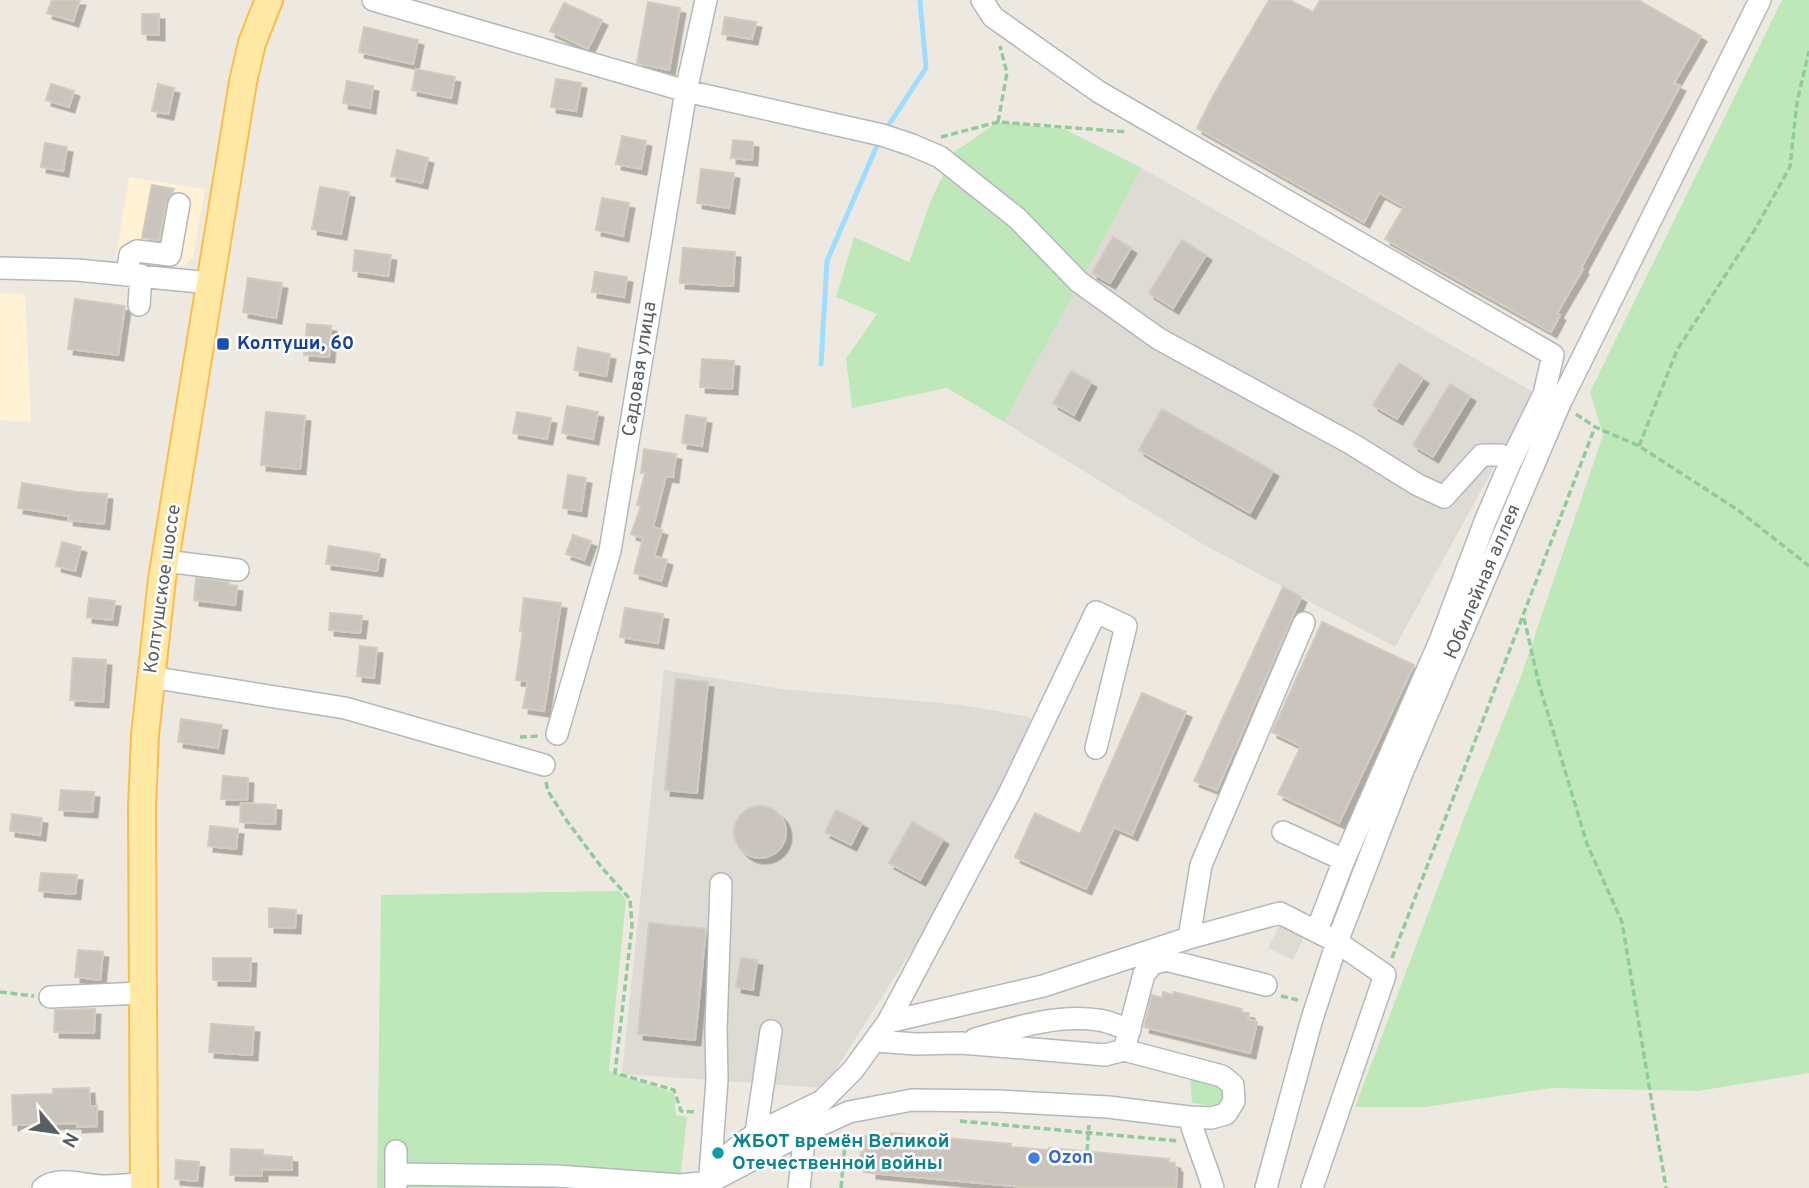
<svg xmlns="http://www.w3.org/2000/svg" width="1809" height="1188" font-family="Overpass,sans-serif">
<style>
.commercial{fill:#fff1d4}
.industrial{fill:#dedbd5}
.green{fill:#bee8ba}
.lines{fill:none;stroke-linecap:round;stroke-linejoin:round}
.stream{stroke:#9fddff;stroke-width:5}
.building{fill:#c9c4bd;stroke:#d3cbbe;stroke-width:2;filter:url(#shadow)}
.minor-casing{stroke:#b3b8bc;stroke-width:24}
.major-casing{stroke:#fdbc4a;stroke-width:30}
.path{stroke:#93ca9d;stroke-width:3.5;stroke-dasharray:7 3.5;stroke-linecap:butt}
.minor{stroke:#fff;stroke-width:21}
.major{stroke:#ffe9a4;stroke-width:26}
.transit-dot{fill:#1a4fb4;stroke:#fff;stroke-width:2.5}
.culture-dot{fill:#0f9aa8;stroke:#fff;stroke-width:2.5}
.shop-dot{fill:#3f7fe0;stroke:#fff;stroke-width:2.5}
.labels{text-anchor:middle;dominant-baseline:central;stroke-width:5;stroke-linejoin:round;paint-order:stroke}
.transit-label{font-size:19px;font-weight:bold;fill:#164399;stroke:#fff;text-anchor:start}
.street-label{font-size:19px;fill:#595e63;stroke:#fff}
.culture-label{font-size:19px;font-weight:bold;fill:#0d838f;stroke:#fff;text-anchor:start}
.shop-label{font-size:19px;font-weight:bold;fill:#366cbe;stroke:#fff;text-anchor:start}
</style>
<defs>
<filter id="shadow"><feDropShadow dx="5.5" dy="5.5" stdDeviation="0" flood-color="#0004"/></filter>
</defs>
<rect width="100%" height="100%" fill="#eee9e0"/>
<!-- commercial -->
<path class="commercial" d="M129,177L205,189L193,257L184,266L116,257Z
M0,293L25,294L31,422L0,420Z"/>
<!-- industrial -->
<path class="industrial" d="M1142,168L1535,393L1395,647L1199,542L1004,422Z
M664,670L782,689L962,705L1030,717L1035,733L933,917L824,1088L622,1074Z
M1282,919L1307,931L1293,960L1268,948Z"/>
<!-- green -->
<path class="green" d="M1782,0H1809V1073L1698,1091L1551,1088L1426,1107H1355L1466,813L1520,679L1603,435L1590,392Z
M998,122L1064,129L1142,168L1004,422L947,388L852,408L846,359L877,314L836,297L854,237L909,262L931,200L954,152Z
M619,891L626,900L609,1071L674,1093L676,1115L687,1117L679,1188H377L381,895Z
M1190,1078L1215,1084L1222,1088L1224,1097L1221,1104L1214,1106L1192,1103Z"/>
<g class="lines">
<!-- stream -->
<path class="stream" d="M886,129L926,68L920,0
M821,364L827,261L879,141"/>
</g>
<!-- building -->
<path class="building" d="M52,0H80L73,21L47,13Z
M1269,0H1289L1313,12L1320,0H1638L1701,36L1674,83L1680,86L1581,268L1583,269L1557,313L1560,315L1551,332L1385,239L1404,207L1379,193L1364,222L1197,128L1212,98Z
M648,2L680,8L669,70L637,63Z
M564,3L602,20L588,49L550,31Z
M142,14H159V35L142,34Z
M725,17L756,22L752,39L722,34Z
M364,27L418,40L413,64L359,52Z
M416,69L455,77L451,98L412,90Z
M556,79L581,83L576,111L551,107Z
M347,81L373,86L370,108L343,103Z
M51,84L74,91L69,107L46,100Z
M158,84L174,88L168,114L152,111Z
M622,136L646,141L641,169L616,164Z
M733,140L753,142L752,160L731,158Z
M45,143L67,147L63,171L41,167Z
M397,150L428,158L422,183L391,176Z
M701,169L734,173L729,208L697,203Z
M152,185L174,189L166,202L159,240L142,238Z
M320,187L349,192L341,234L312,229Z
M602,198L629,203L623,236L596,230Z
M1113,237L1131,248L1110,283L1092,273Z
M1182,240L1206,255L1173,308L1149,293Z
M683,248L735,252L733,286L680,283Z
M355,250L391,255L388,276L353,271Z
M595,272L627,277L624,297L592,292Z
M248,278L282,283L276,318L243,312Z
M75,299L125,306L118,355L68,349Z
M307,324L331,326L329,357L304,355Z
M578,348L610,354L606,376L574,370Z
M702,359L734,361L732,389L700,387Z
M1399,363L1423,378L1397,419L1373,405Z
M1071,371L1091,382L1074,415L1053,403Z
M1450,384L1470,396L1433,457L1413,445Z
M567,406L598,412L593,439L562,433Z
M1162,409L1273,471L1250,513L1139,450Z
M266,412L305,416L300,469L261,465Z
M517,412L551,418L547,439L513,433Z
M686,415L706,418L702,446L682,443Z
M644,449L676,454L673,477L666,476L653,527L662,530L654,556L667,560L661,581L634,573L643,538L631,534L641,506L637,505L645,473H641Z
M568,475L586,478L581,511L563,508Z
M22,483L77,492L107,494L104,524L68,520L69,516L18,508Z
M573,535L591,541L584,560L566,554Z
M62,542L81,547L75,571L56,566Z
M329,546L380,554L377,571L326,564Z
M196,578L229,582L228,585L237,586L235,605L194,600Z
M1283,587L1301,597L1217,790L1194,781Z
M89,598L115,601L112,620L87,617Z
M524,598L561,603L544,711L523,708L528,681L516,680L523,631H520Z
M625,608L663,614L658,643L620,637Z
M330,613L362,616L360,633L329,630Z
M1322,622L1414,665L1339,823L1278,794L1301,746L1272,732Z
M360,646L377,648L374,678L357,676Z
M73,658L106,660L103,702L70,700Z
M676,679L708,682L697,793L665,790Z
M1142,693L1186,712L1132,835L1114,827L1086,889L1015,857L1035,813L1080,834Z
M181,719L222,725L218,748L178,742Z
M223,776L248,778L247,800L221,799Z
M61,790L94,792L92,812L59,810Z
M241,803L276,805L275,824L240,822Z
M734 832a26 26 0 1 1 52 0a26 26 0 1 1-52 0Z
M836,810L862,823L851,845L825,832Z
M12,814L42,818L40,835L10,831Z
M912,822L943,839L920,880L889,863Z
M210,826L238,829L236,849L208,846Z
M41,873L77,875L75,894L39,891Z
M269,908L296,910L295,928L269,927Z
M649,923L706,929L695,1040L638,1034Z
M78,950L103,952L100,980L75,977Z
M213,958H251L250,981L213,980Z
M741,958L757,960L753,990L736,987Z
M1163,992L1173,995L1174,992L1242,1009L1241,1012L1249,1013L1247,1019L1257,1022L1250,1053L1144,1027L1152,995L1162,998Z
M95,1009L94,1033L54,1032L55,1010Z
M211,1024L254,1027L252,1055L209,1052Z
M89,1088L90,1106H97V1126L77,1127V1123L13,1125L12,1095L53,1094V1089Z
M891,1133L1011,1144V1147L1048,1150L1049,1148L1169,1159L1168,1162L1175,1163V1167H1177L1176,1188H1035L871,1173V1167L859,1166L861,1152H864L865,1136H871V1134L891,1136Z
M231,1149L263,1150V1155L292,1157V1170L262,1169V1176L230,1175Z
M176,1160L199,1162L197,1181L175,1179Z"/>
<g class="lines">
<defs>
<path id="minor" d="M373,0L686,91L882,135L912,145L940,157L1017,218L1079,282L1159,339L1352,444L1418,485L1444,497L1482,455H1501L1511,461
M982,0L993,17L1099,92L1553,355L1544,394L1511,461L1486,519L1440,641L1344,860L1317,930
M0,268L77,270L210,283
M127,274L130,255L137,251L170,255L179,204
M139,305L141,275
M165,561L238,570
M150,677L345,708L544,765
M557,734L610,551L686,91L706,0
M1283,832L1344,860
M1189,938L1201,865L1304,623
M50,997L142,993
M888,1022L1009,794L1096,612L1126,626L1096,748
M975,1039C1014,1028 1057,1014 1098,1020C1109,1021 1120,1027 1130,1030
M875,1041L916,1044L961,1043L1105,1055L1124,1050
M1189,1117L1211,1118L1226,1114L1234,1101L1233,1085L1222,1076L1124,1050L1144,974L1153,964L1166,960L1266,985
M756,1133L771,1031
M396,1151V1188
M711,1168L756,1133L822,1101L853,1070L888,1022L1043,986L1189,938L1280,913L1337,942L1385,975L1312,1188
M397,1174L557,1176L680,1185L710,1182L805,1132L849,1112L912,1100L998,1101L1108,1107L1189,1117C1196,1142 1206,1164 1213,1188
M710,1175L717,1080L716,1030L721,884
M43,1188C60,1175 84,1186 104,1186C117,1186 131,1184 144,1184
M799,1188L805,1132
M1266,1188L1311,1022L1337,942L1402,773L1560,403L1760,0"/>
<path id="major" d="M144,1188L142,808L145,735L162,579L243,82L252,43L269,0"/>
</defs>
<!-- minor casing -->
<use href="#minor" class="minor-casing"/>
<!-- major casing -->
<use href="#major" class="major-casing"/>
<!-- path -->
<path class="path" d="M998,122L1007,73L1000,46
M941,137L998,122L1127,132
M1576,414L1595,427L1639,446L1738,510L1809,566
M1639,446L1677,350L1754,231L1790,167L1797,102L1809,51
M1524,618L1539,684L1587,844L1622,922L1666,1188
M520,737L540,736
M546,782L548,791L567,821L602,868L630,899L632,926L615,1073L674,1090L681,1111L696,1112
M1392,958L1595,427
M0,992L34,996
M1281,996L1298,1000
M960,1121L1179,1141
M1087,1151L1089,1125
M841,1188L846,1134"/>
<!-- minor -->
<use href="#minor" class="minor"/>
<!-- major -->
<use href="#major" class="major"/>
</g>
<!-- markers -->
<rect class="transit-dot" x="216" y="337" width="14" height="14" rx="3.5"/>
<circle class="culture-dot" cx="718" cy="1153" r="7"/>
<circle class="shop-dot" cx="1034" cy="1158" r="7"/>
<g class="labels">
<!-- transit labels -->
<g class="transit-label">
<text x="237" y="344">Колтуши, 60</text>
</g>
<!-- street labels -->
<g class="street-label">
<text transform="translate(640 369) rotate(-81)">Садовая улица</text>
<text transform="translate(1483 582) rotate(-67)">Юбилейная аллея</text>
<text transform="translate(163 589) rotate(-82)">Колтушское шоссе</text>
</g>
<!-- culture labels -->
<g class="culture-label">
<text x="732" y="1142">ЖБОТ времён Великой<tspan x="732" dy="22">Отечественной войны</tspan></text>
</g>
<!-- shop labels -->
<g class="shop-label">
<text x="1048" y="1158">Ozon</text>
</g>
</g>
<!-- north arrow -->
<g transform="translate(56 1132) rotate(119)" stroke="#ffffff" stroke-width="5" paint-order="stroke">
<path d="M0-5L12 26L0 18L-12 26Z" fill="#595e63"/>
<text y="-10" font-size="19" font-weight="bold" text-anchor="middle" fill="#595e63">N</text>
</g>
</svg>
